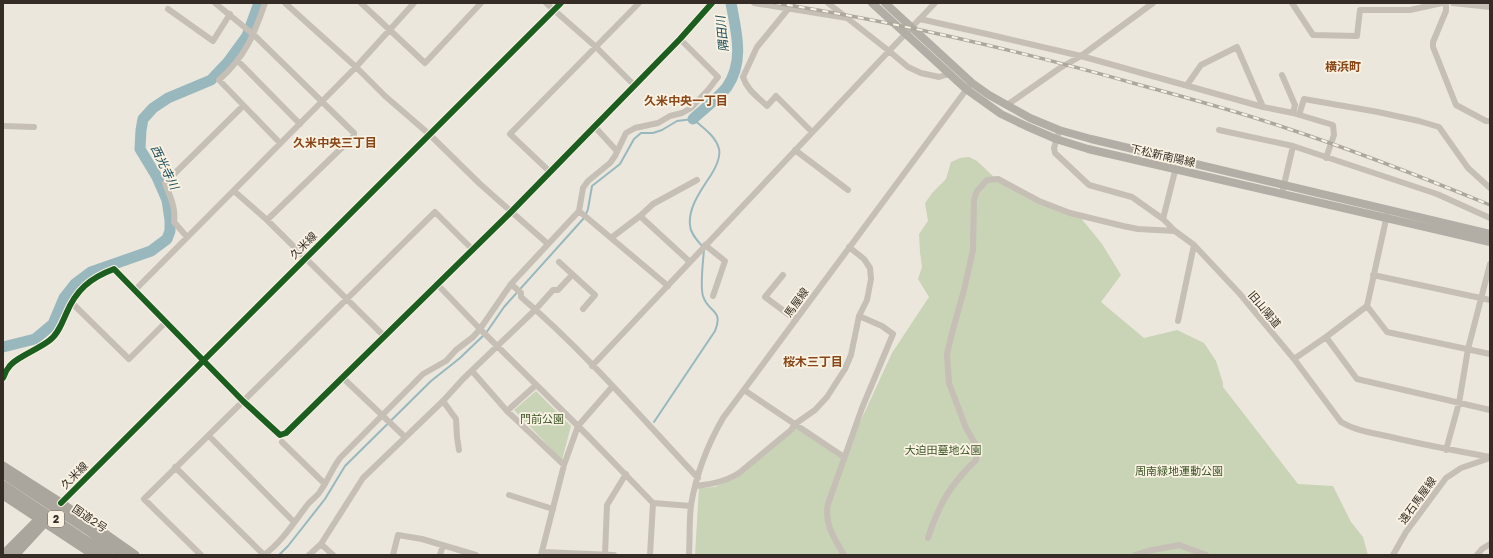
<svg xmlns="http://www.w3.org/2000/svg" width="1493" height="558" font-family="'Golos Text','Noto Sans JP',sans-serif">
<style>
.green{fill:#c9d3b6}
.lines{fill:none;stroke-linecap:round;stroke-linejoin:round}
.stream{stroke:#98b8be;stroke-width:2}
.river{stroke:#98b8be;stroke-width:11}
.minor{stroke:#c5bfb6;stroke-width:6}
.major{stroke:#b3aea5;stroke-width:8}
.highway{stroke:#aba69d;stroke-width:9}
.rail-casing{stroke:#aca8a0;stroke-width:3.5}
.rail{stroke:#faf3e3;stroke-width:2;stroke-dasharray:6;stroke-linecap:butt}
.cycleway-casing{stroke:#faf3e3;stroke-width:8}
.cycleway{stroke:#1b5e20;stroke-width:6}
.labels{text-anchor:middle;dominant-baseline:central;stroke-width:3.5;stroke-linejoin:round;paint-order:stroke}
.shield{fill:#faf3e3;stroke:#70685e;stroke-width:1}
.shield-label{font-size:10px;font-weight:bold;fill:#352d25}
.street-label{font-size:11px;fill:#352d25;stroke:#faf3e3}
.park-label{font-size:11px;fill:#3c5527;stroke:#faf3e3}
.water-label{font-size:12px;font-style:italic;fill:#184a59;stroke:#faf3e3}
.neighbourhood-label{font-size:12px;font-weight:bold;fill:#894619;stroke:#faf3e3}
</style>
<rect width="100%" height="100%" fill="#ece7dc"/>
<!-- green -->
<path class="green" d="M969,157L977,161L995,178L1080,217L1102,244L1121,275L1101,302L1144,338L1177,330L1204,343L1216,361L1223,383V387L1298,484L1333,486L1351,522L1363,537L1368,555H695L699,488L715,487L737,477L795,426L843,459L892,353L929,297L918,279L922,267L920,252L919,234L928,221L925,203L933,192L946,179L951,162L960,158Z
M536,391L571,426L562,460L514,410Z"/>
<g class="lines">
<!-- stream -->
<path class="stream" d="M586,214L588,209L592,186L620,164L634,139L641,133H653L662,130L677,121L693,119C702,127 716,136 719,149C721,158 716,167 711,175C702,189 688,207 690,225C690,233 697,240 702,246
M654,422L715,331C724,309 708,313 703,296C700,287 703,261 704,250
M279,555L288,546L325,499L345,466L431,381L460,358L486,333L504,307L584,218"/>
<!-- river -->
<path class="river" d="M693,119C704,109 718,98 727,87C745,61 736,31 731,3
M3,347L35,339L53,324L64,298L75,284L91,272L151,251L167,239L170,231V220L167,200L157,177L140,149L141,130L143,119L153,108L168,98L211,80L228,62L247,36L259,3"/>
<!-- minor -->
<path class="minor" d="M215,3L254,35L354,133V136L267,220
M265,3C254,35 245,57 219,80L280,143
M285,3L356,67L385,96L429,134L480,184L548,244
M361,3L425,63L481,3
M546,3L596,47L634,85
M754,3L847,18
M793,3L757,47L743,77C747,90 758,97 767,106L776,96L812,132
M828,3L889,51L935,3
M1292,3L1313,35L1357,36L1360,10H1410L1442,3
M1446,3V11L1433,42V47L1456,105L1486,121H1490
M1453,3L1490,7
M168,9L213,41L230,14
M920,19L991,35L1081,56L1263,107L1293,113L1333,125L1334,135L1326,158
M238,61L300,124
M1282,75L1295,105L1293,113
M1187,85L1201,65L1237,47L1263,107
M1007,105L1060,68L1081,56L1153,3
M1299,115L1304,99L1378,112L1419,121L1439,127L1468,168L1490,188
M3,126L34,127
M594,126L616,150
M1219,130L1293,146L1437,194L1490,218
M1058,135L1054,148L1055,153L1089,185L1132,197L1163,219L1175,231L1194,245L1240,294L1294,359L1341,422C1356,431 1374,433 1391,437C1424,445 1457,451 1490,457
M795,150L848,190
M549,171L510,134L639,3
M1283,189L1293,146
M234,191L267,220L384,336
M579,211L583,188L588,181L610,163L615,156L626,133L635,128L658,123L670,116L682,113L691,108L708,90L718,77L680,39
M640,216L690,262
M1163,219L1178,159
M187,237L174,222C176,207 170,197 165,183L243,106
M611,238L640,216L653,204L697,180
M705,245L725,261L713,296
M559,262L595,295L583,309
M783,275L765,297L796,320
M1373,275L1490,300
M437,284L480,329L587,435L653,503L691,506
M511,284L521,293V297C584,351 641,417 698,478
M135,290L356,67L414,3
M71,302L129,359L166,322
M1367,306L1387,332L1490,354
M1178,321L1194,245
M1326,337L1357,379L1490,410
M1294,359L1326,337L1367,306L1387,215
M592,366L889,51L908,67L921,73L939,77L949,74
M472,371L507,411L564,465
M3,378C5,374 6,370 9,367C14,358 41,348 50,340C58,334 62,323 66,314C76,290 90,278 114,269L243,401L280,435L286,433L511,212L680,39L712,3
M343,378L405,437
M744,390L844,457
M443,401L456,419L457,437L459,450
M507,411L536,385
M209,436L294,522
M282,442L325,484
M1446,450L1459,403L1468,349L1490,264
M175,467L264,555C282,542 295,521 308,504C312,499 318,496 321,490C328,480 332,469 340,458L423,374L446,361L456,350L473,337L480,329L511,284L579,211L668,286
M696,486C711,484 725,482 739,473L791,430L795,424L815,410L827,397L845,369L851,355L859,316L867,300L871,279L870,268L864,259L849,247
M509,495L553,509
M61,503L561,3
M928,538C939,504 950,485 976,460L978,450L977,447L966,428L949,383L947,354L952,333L964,290L973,250L974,200L977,191L987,180L998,179L1039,201L1070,213L1123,226L1138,229L1175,231
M321,544L333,555
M542,552L614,555
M201,555L144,499L435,212L472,249
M309,555L321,544L363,478L443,401L463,379L536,309L553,290H558L572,275
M393,555L398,535L422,539L476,555
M440,555L443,545
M541,555L564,465L578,426L612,387
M605,555L607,505L626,474
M650,555L653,503
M689,555C690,539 689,521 691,505C696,475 708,444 723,418L969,86
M844,555C834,538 824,524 828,504L862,408L893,334L882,326L859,316
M1135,555L1148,551L1179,545L1206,555
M1393,555L1406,532L1446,478L1461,468L1490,458
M1477,555L1482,549L1490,544"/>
<!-- major -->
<path class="major" d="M872,3L966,89L1001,114L1026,126L1056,139L1088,149L1490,242
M885,3L972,83L989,95L1030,118L1059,130L1091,139L1490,234"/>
<!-- highway -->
<path class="highway" d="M3,466L61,503L135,555
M3,474L89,531L122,555
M3,485L108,555
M3,495L94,555
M3,555L43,515
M15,555L49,518"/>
<defs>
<path id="rail" d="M775,3C898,22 1020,51 1140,85C1188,98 1236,111 1283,127C1353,150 1422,177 1490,205"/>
</defs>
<!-- rail casing -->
<use href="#rail" class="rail-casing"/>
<!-- rail -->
<use href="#rail" class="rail"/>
<defs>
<path id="cycleway" d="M3,378C5,374 6,370 9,367C14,358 41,348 50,340C58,334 62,323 66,314C76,290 90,278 114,269L243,401L280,435L286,433L511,212L680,39L712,3
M61,503L561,3"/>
</defs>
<!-- cycleway casing -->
<use href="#cycleway" class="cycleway-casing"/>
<!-- cycleway -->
<use href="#cycleway" class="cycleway"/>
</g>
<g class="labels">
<!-- shield labels -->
<rect class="shield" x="48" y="511" width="16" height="16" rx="3"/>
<g class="shield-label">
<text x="56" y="519">2</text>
</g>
<!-- street labels -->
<g class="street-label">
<text transform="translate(1163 155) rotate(13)">下松新南陽線</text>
<text transform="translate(303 245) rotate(-45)">久米線</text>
<text transform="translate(796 302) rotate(-54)">馬屋線</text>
<text transform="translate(1265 309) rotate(50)">旧山陽道</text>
<text transform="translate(74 475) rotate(-45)">久米線</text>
<text transform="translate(1417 500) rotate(-54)">遠石馬屋線</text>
<text transform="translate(90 518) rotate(34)">国道2号</text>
</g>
<!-- park labels -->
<g class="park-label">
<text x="542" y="418">門前公園</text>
<text x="943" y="449">大迫田墓地公園</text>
<text x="1179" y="470">周南緑地運動公園</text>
</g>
<!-- water labels -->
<g class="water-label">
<text transform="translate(722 34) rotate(-96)">隅田川</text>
<text transform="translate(165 167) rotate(64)">西光寺川</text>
</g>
<!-- neighbourhood labels -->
<g class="neighbourhood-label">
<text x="1343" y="66">横浜町</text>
<text x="686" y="100">久米中央一丁目</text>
<text x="335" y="142">久米中央三丁目</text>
<text x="813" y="361">桜木三丁目</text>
</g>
</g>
<!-- border -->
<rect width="1493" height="558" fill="none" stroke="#352d25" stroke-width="8"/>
</svg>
